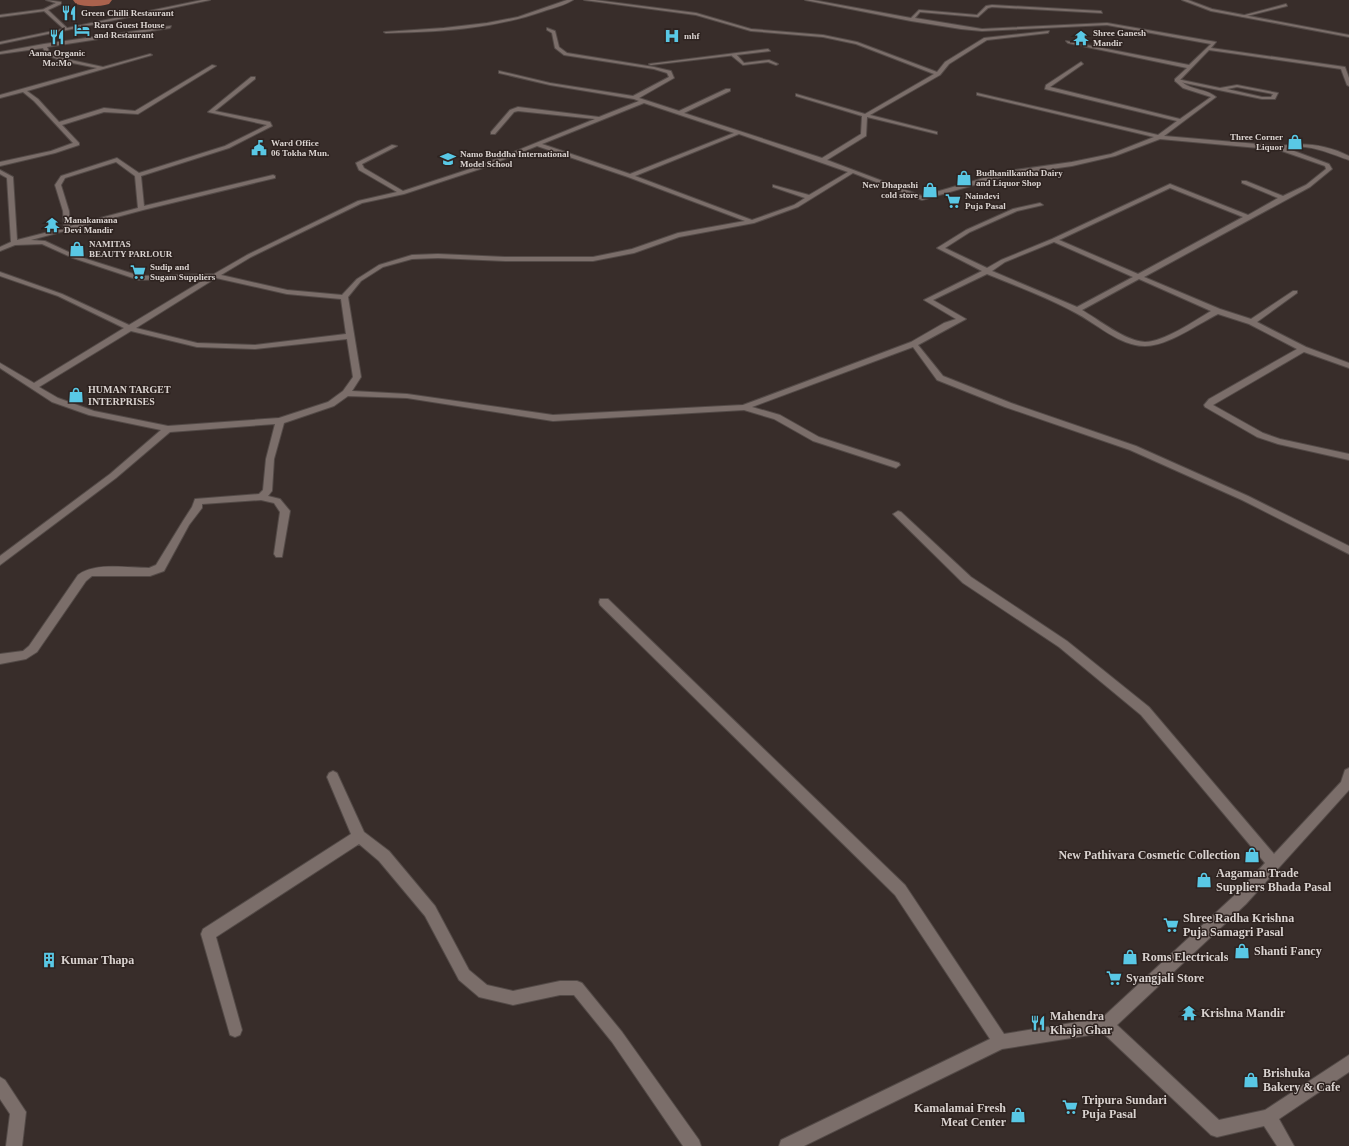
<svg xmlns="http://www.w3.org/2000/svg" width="1349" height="1146" font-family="'Times New Roman',serif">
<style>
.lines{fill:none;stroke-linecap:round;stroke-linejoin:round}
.river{fill:#aa624d;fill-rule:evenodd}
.lane-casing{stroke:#534a47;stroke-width:2}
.street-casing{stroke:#534a47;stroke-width:2}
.secondary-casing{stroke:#534a47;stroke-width:2}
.lane{fill:#7b6e6a;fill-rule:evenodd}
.street{fill:#7b6e6a;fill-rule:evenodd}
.secondary{fill:#7b6e6a;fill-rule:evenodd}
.labels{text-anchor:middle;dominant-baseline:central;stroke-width:3;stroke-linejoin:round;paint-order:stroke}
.far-poi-label{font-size:9px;font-weight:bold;fill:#d9d2cf;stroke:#2e2320;text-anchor:start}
.poi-label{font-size:10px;font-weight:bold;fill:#d9d2cf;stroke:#2e2320;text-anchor:start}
.near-poi-label{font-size:12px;font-weight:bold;fill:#d9d2cf;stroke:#2e2320;text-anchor:start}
</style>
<rect width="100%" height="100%" fill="#382d2a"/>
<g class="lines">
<!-- river -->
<path class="river" d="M73,0H112L109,4C98,7 87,7 76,4Z"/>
<defs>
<path id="lane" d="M1286,4L1287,6L1243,17L1241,16Z
M46,9L45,11L0,17V15Z
M732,54H736L744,63L769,60L778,64L776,65L768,62L743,65L732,56Z
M1177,79L1220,88L1237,85L1278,93L1275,99H1262L1175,81ZM1237,87L1273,94L1271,97H1262L1227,89Z"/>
<path id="street" d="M46,0L61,2V4L48,10L67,28V30H65L44,11V9L56,3Z
M567,0H573C565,5 554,8 544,11C493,29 440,32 386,33L384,32L444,28L487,23L518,17Z
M584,0H595L696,13L751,29L823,35L857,42L937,72L945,62L984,38L1049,31L1048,33L987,40L949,64L940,75L870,115L937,132V134L867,117L866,136L827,160L922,196L1008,171L1072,162L1111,154L1154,137L977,95V93L1158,135L1177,121L1045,89L1046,85L1081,62L1083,64L1050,87L1180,119L1211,97L1183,88L1175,81V79L1187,68L1068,43L1066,41L1189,65L1211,44L1107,25L982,31L961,29L911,21L805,0H813L911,18L919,10L977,15L986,6L992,5L1101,11L1102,13L992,7L988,8L978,17L920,12L915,18L982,29L1107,23L1216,42L1211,48L1345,67L1349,78V86L1347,85L1341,69L1209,50L1180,80C1190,91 1206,88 1216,97L1164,136L1280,146C1304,142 1327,145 1349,156V160C1328,153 1309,143 1286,148L1329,164L1332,169L1310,187L1144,277L1220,309L1251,319L1293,291H1297V293L1257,322L1306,347L1349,363V368L1304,352L1213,405L1263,433L1280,439L1349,454V460L1278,444L1257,437L1205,407L1204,405L1209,399L1297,349L1249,324L1218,314C1198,324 1168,346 1145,346C1119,346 1096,323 1074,312C1046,297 1016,286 987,274L933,300L966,319L918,345L943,376L1011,403L1136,446L1248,496L1349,546V554L1242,500L1130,450L1005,407L937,380L913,347L752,407L780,415L819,437L899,463L900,465L896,468L813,441L774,419L744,410L553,421L407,398L348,396L334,406L284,423L274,459L272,491L268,496L280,499L290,511L282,557H276L274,554L280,512L274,503L261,500L202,504V508L189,525L164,571L150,576H92L86,581L37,652L26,659L0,664V654L23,651L29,646L78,575C95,562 128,568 149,568L156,565L183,521L192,507L195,499L259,494L263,490L266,459L275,424L170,432L116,478L0,565V556L110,474L161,430L89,415L52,402L0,368V363L34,383L124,328L58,296L0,276V272L62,294L129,325L207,278L139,280L73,258L42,244L15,245L0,251V247L11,242L7,178L0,174V170L13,177L17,240L64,228L63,211L55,185L61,176L117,158L139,173L225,146L267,125L208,112L251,77H255V79L215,111L270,122L272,126L229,148L141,176L144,206L273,175L275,176V178L143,210L31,240L45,241L77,256L140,276L214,274L247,255L358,201L397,192L359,170L356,163L392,145L397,146L362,164L364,168L403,191L479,166L595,119L518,111L514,112L495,134H491V132L510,110L518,107L599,117L639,101L634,99L550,85L499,73V71L550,83L633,96L669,77L667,73L654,69L564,55L555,48L552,33L547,30V28L555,31L559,47L567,53L654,67L671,71L674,78L639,98L679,111L726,89H730V91L684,113L822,158L861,134L862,116L796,96V94L865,114L934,74L856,44L823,37L751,31L696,15ZM644,103L734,133L630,174L542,144ZM739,134L848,172L809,195L773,185V187L805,198L794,205L752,220L635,176ZM1160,139L1279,150L1325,166L1326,169L1306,185L1283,196L1246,181H1242V183L1278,198L1248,215L1170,184L1052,239L1001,260L987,268L945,248L970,232L1017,211L1043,205L1040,203L1013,209L966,230L937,248L982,271L924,300L956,319L944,323L911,342L743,405L553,415L407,394L352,391L361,377L348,297L361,281L383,267L412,259L438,258L505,261H593L634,253L679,237L754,223L798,207L853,173L922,200L1009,175L1072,166L1115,156ZM537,146L628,177L745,221L678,233L632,249L593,257H505L438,254L412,255L379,265L357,279L342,295L287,290L221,275L251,257L362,203L404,194L483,168ZM116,162L135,176L138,208L70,226L69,211L61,185L65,178ZM1170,188L1243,217L1138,274L1059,240ZM1054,242L1133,277L1077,307L992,271L1005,262ZM216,278L287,294L341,299L346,334L255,345L197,343L136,328ZM1139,279L1211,311C1194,321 1164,342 1145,342C1125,341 1099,320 1082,310ZM131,331L197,347L255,349L347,339L353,377L343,391L328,402L279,418L168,426L94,411L58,398L39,387Z
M1182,0H1188L1212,9L1349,35V37L1211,11Z
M171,26L170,28L47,47L50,53L66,59L103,67L150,54L152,55L27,91L38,99L59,122L104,108L135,111L212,65L216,66L138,114L104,112L62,125L79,143V145L55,153L0,166V162L51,151L73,143L34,101L23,92L0,98V95L97,68L63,61L46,55L43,48L0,54V52L44,44Z
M768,49L770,51L651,65L649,64Z
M898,511L901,512L971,577L1067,641L1149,707L1274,854L1341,782L1345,770L1349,768V790L1246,904L1117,1025L1219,1120L1265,1110L1349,1055V1072L1279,1119L1294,1146H1277L1264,1126L1217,1137L1211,1135L1103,1033L1002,1049L804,1146H779L781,1140L990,1039L895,895L600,605L599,602L600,599H608L905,885L1004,1034L1102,1018L1236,894L1265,863L1141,715L1059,647L963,583L895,516L893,514Z
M333,771L337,773L364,832L389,851L435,906L469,970L487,985L513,991L560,981H577L582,983L622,1032L699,1140L701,1146H683L612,1042L574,995H560L513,1005L479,997L459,980L425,916L379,861L359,844L216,937L242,1030L240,1035L235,1037L230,1035L201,934L203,929L351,834L327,777L329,773Z
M0,1077L5,1080L26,1112L22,1146H6L10,1114L0,1099Z"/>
<path id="secondary" d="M202,0H210L0,44V42Z"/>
</defs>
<!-- lane casing -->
<use href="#lane" class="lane-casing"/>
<!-- street casing -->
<use href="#street" class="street-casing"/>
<!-- secondary casing -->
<use href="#secondary" class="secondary-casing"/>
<!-- lane -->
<use href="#lane" class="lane"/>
<!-- street -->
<use href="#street" class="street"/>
<!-- secondary -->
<use href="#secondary" class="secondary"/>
</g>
<!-- icons -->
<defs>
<symbol id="restaurant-bare" viewBox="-9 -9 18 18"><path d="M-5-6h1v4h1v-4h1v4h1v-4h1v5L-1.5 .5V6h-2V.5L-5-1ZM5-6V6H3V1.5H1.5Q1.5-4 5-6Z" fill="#59c8e5" stroke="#2e2320" stroke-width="2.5" paint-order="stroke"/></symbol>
<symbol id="hotel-bare" viewBox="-9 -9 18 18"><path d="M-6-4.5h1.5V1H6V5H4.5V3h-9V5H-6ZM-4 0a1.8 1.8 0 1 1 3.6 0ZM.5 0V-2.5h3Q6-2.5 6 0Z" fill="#59c8e5" stroke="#2e2320" stroke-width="2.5" paint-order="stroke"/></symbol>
<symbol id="hospital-bare" viewBox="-9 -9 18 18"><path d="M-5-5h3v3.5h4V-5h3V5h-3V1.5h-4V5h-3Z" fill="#59c8e5" stroke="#2e2320" stroke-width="2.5" paint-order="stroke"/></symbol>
<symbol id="temple-bare" viewBox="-9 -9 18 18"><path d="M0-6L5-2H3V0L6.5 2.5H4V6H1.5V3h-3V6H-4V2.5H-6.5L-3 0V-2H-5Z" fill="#59c8e5" stroke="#2e2320" stroke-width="2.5" paint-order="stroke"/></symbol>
<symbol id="shop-bare" viewBox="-9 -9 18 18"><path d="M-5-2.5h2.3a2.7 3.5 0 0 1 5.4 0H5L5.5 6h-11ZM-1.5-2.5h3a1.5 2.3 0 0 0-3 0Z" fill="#59c8e5" stroke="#2e2320" stroke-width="2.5" paint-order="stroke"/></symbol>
<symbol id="civic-bare" viewBox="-9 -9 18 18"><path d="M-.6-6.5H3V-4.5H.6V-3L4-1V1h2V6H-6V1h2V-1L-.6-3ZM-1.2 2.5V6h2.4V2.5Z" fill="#59c8e5" stroke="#2e2320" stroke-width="2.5" paint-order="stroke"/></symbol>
<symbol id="school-bare" viewBox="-9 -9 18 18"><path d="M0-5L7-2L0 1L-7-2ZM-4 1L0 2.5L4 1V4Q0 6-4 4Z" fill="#59c8e5" stroke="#2e2320" stroke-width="2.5" paint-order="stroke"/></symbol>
<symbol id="supermarket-bare" viewBox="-9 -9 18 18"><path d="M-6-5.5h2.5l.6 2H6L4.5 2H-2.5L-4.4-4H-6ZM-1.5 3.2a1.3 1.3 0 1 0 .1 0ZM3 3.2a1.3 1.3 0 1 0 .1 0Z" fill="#59c8e5" stroke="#2e2320" stroke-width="2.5" paint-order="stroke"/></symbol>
<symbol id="building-bare" viewBox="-9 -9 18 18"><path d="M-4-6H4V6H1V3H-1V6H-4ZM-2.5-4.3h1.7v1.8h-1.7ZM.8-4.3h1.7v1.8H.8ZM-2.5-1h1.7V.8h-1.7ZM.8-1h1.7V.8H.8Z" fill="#59c8e5" stroke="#2e2320" stroke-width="2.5" paint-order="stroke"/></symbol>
</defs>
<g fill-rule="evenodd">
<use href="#restaurant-bare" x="58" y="2" width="22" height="22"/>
<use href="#hotel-bare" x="71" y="19" width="22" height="22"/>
<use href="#hospital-bare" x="661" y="25" width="22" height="22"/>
<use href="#restaurant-bare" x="46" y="26" width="22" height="22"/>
<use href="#temple-bare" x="1070" y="27" width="22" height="22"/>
<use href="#shop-bare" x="1284" y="131" width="22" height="22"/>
<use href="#civic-bare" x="248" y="137" width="22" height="22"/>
<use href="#school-bare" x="437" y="148" width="22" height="22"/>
<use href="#shop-bare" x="953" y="167" width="22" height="22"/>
<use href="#shop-bare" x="919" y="179" width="22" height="22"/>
<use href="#supermarket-bare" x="942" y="190" width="22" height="22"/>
<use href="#temple-bare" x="41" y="214" width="22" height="22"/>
<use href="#shop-bare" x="66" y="238" width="22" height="22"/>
<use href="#supermarket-bare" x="127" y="261" width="22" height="22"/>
<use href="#shop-bare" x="65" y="384" width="22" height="22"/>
<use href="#shop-bare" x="1241" y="844" width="22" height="22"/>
<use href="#shop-bare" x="1193" y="869" width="22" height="22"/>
<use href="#supermarket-bare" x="1160" y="914" width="22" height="22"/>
<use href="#shop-bare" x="1231" y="940" width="22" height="22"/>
<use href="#shop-bare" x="1119" y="946" width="22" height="22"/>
<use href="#building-bare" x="38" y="949" width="22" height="22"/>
<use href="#supermarket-bare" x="1103" y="967" width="22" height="22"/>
<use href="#temple-bare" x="1178" y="1002" width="22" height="22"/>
<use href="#restaurant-bare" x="1027" y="1012" width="22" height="22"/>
<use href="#shop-bare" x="1240" y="1069" width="22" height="22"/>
<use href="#supermarket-bare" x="1059" y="1096" width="22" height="22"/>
<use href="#shop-bare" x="1007" y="1104" width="22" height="22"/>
</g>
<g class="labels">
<!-- far-poi labels -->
<g class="far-poi-label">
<text x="81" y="13">Green Chilli Restaurant</text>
<text x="94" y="25">Rara Guest House<tspan x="94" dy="10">and Restaurant</tspan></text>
<text x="1093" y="33">Shree Ganesh<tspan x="1093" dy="10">Mandir</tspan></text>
<text x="684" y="36">mhf</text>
<text x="57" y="53" text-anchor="middle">Aama Organic<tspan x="57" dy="10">Mo:Mo</tspan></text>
<text x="1283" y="137" text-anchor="end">Three Corner<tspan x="1283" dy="10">Liquor</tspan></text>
<text x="271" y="143">Ward Office<tspan x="271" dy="10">06 Tokha Mun.</tspan></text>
<text x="460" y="154">Namo Buddha International<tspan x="460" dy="10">Model School</tspan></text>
<text x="976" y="173">Budhanilkantha Dairy<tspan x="976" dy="10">and Liquor Shop</tspan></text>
<text x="918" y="185" text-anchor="end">New Dhapashi<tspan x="918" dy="10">cold store</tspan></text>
<text x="965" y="196">Naindevi<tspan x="965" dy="10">Puja Pasal</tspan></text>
<text x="64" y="220">Manakamana<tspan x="64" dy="10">Devi Mandir</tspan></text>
<text x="89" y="244">NAMITAS<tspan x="89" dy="10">BEAUTY PARLOUR</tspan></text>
<text x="150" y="267">Sudip and<tspan x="150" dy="10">Sugam Suppliers</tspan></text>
</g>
<!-- poi labels -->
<g class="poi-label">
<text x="88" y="389">HUMAN TARGET<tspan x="88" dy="12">INTERPRISES</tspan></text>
</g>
<!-- near-poi labels -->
<g class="near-poi-label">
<text x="1240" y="855" text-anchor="end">New Pathivara Cosmetic Collection</text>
<text x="1216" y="873">Aagaman Trade<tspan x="1216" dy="14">Suppliers Bhada Pasal</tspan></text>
<text x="1183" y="918">Shree Radha Krishna<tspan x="1183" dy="14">Puja Samagri Pasal</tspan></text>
<text x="1254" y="951">Shanti Fancy</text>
<text x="1142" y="957">Roms Electricals</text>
<text x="61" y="960">Kumar Thapa</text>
<text x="1126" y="978">Syangjali Store</text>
<text x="1201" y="1013">Krishna Mandir</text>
<text x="1050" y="1016">Mahendra<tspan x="1050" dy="14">Khaja Ghar</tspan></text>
<text x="1263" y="1073">Brishuka<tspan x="1263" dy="14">Bakery &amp; Cafe</tspan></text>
<text x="1082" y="1100">Tripura Sundari<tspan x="1082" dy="14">Puja Pasal</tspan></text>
<text x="1006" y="1108" text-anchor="end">Kamalamai Fresh<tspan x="1006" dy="14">Meat Center</tspan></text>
</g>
</g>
</svg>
